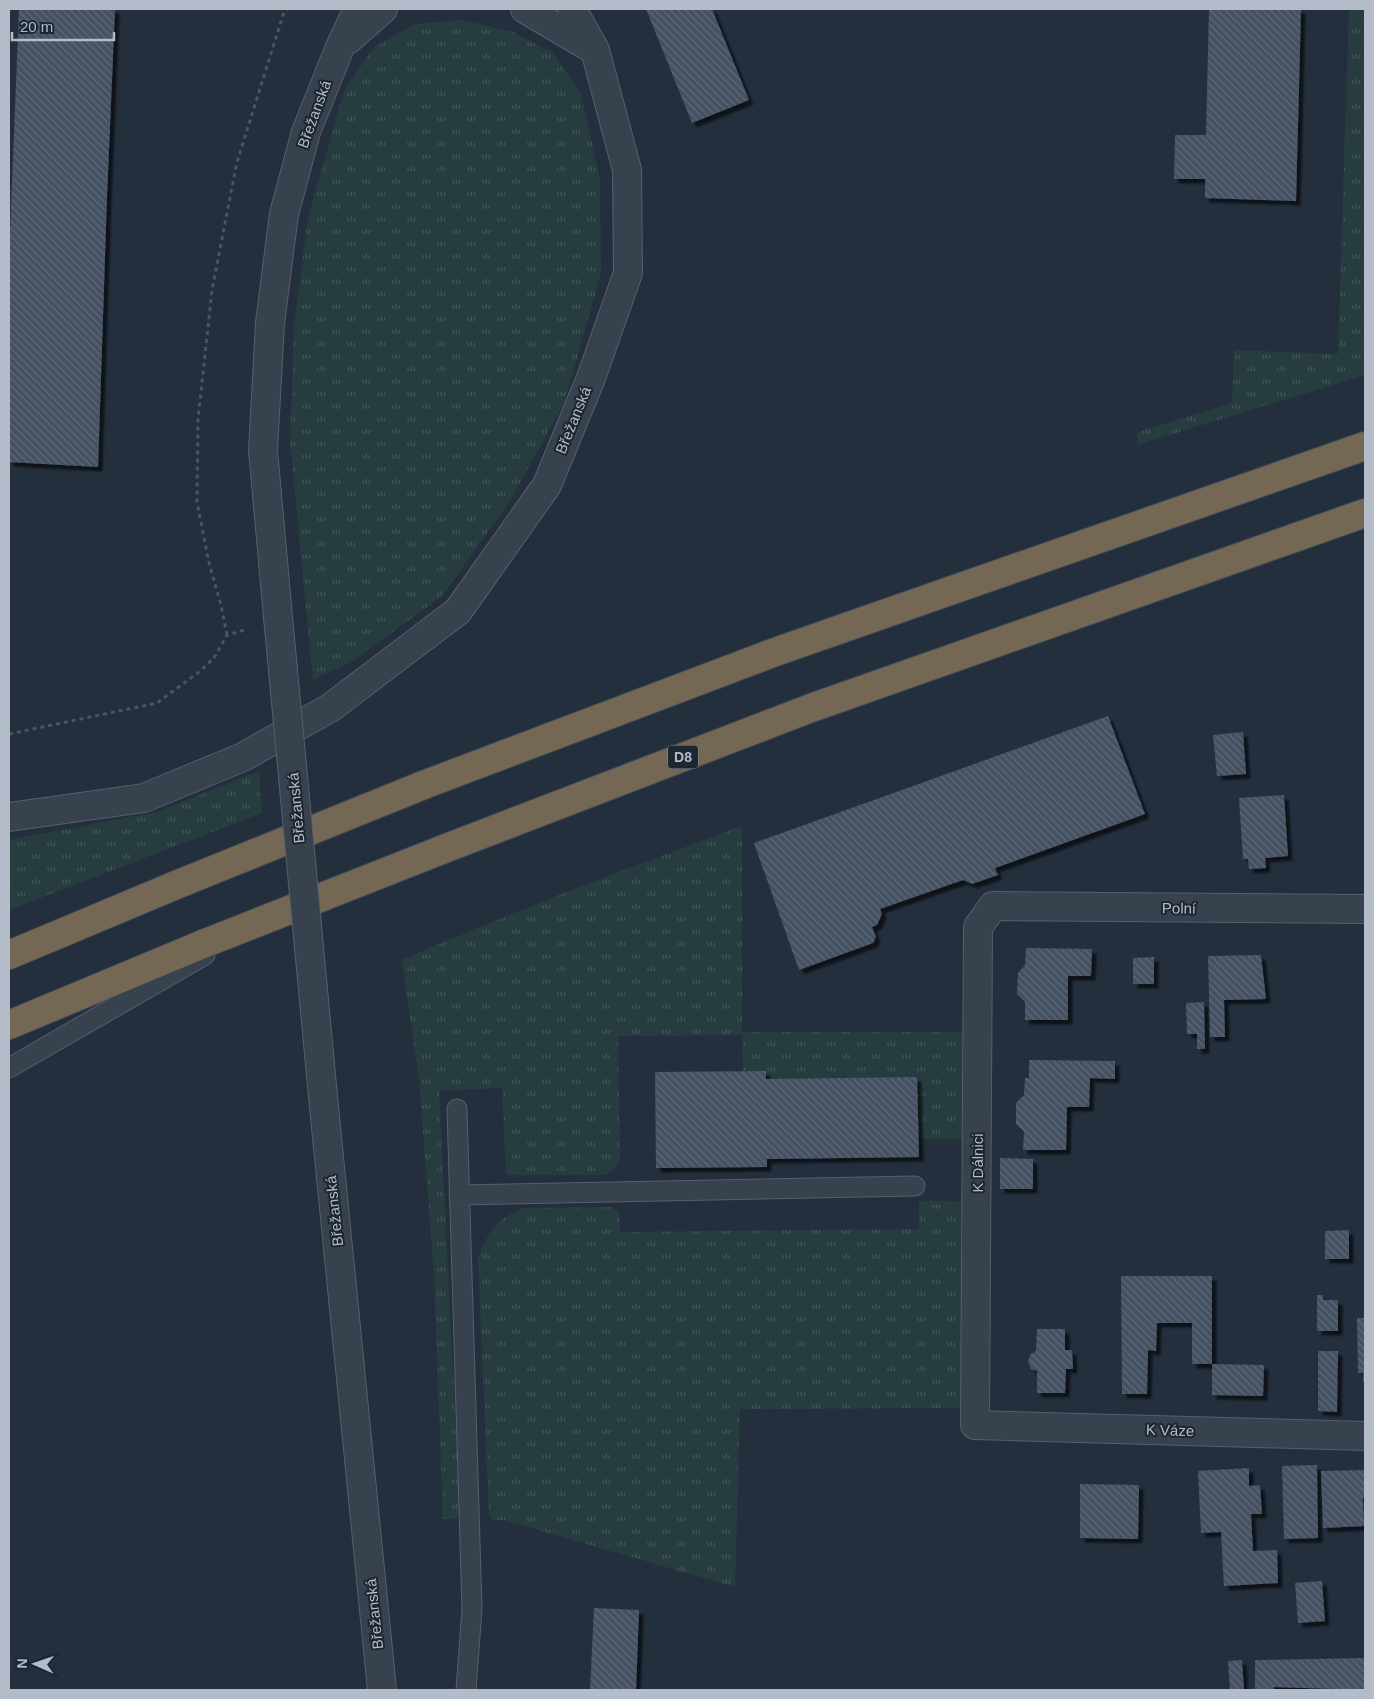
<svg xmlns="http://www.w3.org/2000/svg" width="1374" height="1699" font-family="Arial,sans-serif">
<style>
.grass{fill:url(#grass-tufts)}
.building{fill:url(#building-back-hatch);filter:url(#shadow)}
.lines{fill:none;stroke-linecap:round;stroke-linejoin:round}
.service-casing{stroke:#565f6c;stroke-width:21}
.minor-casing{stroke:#565f6c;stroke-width:30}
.tertiary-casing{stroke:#565f6c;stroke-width:30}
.motorway-casing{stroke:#434c59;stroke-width:30}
.path{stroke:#44595c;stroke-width:3;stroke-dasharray:4 4;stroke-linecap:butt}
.service{stroke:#38414e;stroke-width:19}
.minor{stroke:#38414e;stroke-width:28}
.tertiary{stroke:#38414e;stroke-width:28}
.motorway{stroke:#746855;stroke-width:28}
.tertiary-bridge-casing{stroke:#565f6c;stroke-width:30;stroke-linecap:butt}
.tertiary-bridge{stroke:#38414e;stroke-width:28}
.labels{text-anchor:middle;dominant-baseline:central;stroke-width:4;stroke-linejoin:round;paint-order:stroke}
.shield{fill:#1d2633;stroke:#878f9c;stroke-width:1}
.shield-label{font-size:14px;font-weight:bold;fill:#b4bcc9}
.street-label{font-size:15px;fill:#b4bcc9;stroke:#1d2633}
</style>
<defs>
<pattern id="grass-tufts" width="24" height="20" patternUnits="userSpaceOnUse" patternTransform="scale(1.25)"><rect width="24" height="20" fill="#263c3f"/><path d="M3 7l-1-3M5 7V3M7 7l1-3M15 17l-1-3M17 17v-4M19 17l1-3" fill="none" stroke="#435659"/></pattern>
<pattern id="building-back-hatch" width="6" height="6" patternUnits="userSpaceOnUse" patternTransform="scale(1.25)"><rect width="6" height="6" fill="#455162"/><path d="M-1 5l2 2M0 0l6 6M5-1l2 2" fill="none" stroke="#5d6877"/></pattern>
<filter id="shadow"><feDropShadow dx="4.5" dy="4.5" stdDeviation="1" flood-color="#0009"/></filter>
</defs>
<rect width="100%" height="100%" fill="#242f3e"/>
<!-- grass -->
<path class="grass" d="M1349,9H1365V375L1137,445L1138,432L1232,403L1234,350L1338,354Z
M462,20L513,32L553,53L581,94L600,179L601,273L565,401L510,501L442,596L353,661L313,680L290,442L294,327L308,217L344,91L373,48L415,24Z
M259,771L262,813L9,910V840L157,812Z
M742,826V1032H963L964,1139H918L917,1077L766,1079V1071H743L742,1035L618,1036L620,1160C616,1168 612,1172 604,1175H508L506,1172L502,1088L439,1091L460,1511L457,1519H442V1491L434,1274L419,1080L402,960C514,911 628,868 742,826Z
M919,1201H958L963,1203L964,1408L740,1409L735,1587L504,1520H492L489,1513L478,1258C486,1234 500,1215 525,1208L611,1207L617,1210L620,1216V1232L919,1229Z"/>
<!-- building -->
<path class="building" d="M19,9H115L107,196L98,467L9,462V256Z
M646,9H712L749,100L692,123Z
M1209,9H1301L1296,201L1205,198V179H1174L1175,135H1206Z
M1108,716L1145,814L995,868L998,875L972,884L963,880L880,909L882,914L877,925L872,927L876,937L873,943L799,970L754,843Z
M1243,732L1246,774L1217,776L1213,735Z
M1284,795L1288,856L1265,858L1266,868L1249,869L1248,859H1243L1239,798Z
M1026,948L1092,949L1091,976H1068V1020H1025V1002L1017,994L1018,973L1025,965Z
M1261,955L1266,999L1224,1000L1225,1037H1210L1208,956Z
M1154,957V984H1133V958Z
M1204,1002L1205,1049H1197V1034H1187L1186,1003Z
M1029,1060L1115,1061V1079L1090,1078L1089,1107H1067L1066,1150H1023L1024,1132L1016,1124V1103L1024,1095L1025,1078H1029Z
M766,1071V1079L917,1077L919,1157L767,1159V1167L656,1168L655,1072Z
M1000,1158L1033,1159V1189H1000Z
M1349,1230V1259H1325V1231Z
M1121,1276H1212V1364L1264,1365L1263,1396L1212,1395V1364H1192V1323H1157L1156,1351L1148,1350L1147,1394H1122Z
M1317,1295H1323V1300H1338V1331H1317Z
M1357,1318H1365V1382H1363V1373H1358Z
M1037,1329H1065V1350H1072L1073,1369H1066L1065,1393H1037V1371L1031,1369L1028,1362L1030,1355L1036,1351Z
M1318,1351H1338L1337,1412L1318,1411Z
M1317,1465L1318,1538L1284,1539L1282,1466Z
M1249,1468V1486L1260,1485L1262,1514H1251L1253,1551L1277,1550L1278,1583L1224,1586L1221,1532L1201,1533L1198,1471Z
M1365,1470V1498H1363L1364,1526L1323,1528L1321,1471Z
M1080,1484L1139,1485L1138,1539L1080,1538Z
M1322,1581L1325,1621L1298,1623L1295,1583Z
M594,1608L639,1610L636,1690H590Z
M1365,1658V1690L1274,1687V1690H1255V1660Z
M1242,1660L1244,1690H1230L1228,1661Z"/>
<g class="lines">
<defs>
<path id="service" d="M9,1068L205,955
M457,1109L472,1609L466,1690
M459,1195L915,1186"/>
<path id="minor" d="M1365,909L993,906L978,927L975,1425L1365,1436"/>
<path id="tertiary" d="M525,9L593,49
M349,39L383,9
M278,617L263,450L270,323L284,214L306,132L340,47L358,9
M9,817L144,798L243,757L330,708L458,611L547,485L591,378L628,273L627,170L595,50L572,9
M324,1107L382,1690"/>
<path id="motorway" d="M9,955L176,885L426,784L778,651L1365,446
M9,1025L203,944L449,847L811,708L1365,513"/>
</defs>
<!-- service casing -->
<use href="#service" class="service-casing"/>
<!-- minor casing -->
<use href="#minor" class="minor-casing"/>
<!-- tertiary casing -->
<use href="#tertiary" class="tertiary-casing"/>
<!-- motorway casing -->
<use href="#motorway" class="motorway-casing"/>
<!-- path -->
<path class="path" d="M227,635L221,605L209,563L197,502L198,419L212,290L237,162L284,12L287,9
M9,734L157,703L199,672L214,658L227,635L248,629"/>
<!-- service -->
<use href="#service" class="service"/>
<!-- minor -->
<use href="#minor" class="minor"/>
<!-- tertiary -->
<use href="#tertiary" class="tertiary"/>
<!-- motorway -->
<use href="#motorway" class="motorway"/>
<defs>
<path id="tertiary-bridge" d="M278,617L324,1107"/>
</defs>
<!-- tertiary-bridge casing -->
<use href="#tertiary-bridge" class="tertiary-bridge-casing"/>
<!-- tertiary-bridge -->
<use href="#tertiary-bridge" class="tertiary-bridge"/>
</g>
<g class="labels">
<!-- shield labels -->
<rect class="shield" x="668" y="745.5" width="30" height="23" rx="4"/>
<g class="shield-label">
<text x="683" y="757">D8</text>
</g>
<!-- street labels -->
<g class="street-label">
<text transform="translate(314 114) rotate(-70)">Břežanská</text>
<text transform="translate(573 420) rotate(-68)">Břežanská</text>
<text transform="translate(296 808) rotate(-95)">Břežanská</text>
<text transform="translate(1179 908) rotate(1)">Polní</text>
<text transform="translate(977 1163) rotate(-90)">K Dálnici</text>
<text transform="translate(334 1211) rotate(-96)">Břežanská</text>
<text transform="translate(1170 1430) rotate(2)">K Váze</text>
<text transform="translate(374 1614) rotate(-96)">Břežanská</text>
</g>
</g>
<!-- border -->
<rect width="1374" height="1699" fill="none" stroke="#b4bcc9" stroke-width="20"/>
<!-- north arrow -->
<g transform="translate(35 1664) rotate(272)" stroke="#1d2633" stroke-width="4" paint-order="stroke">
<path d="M0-4L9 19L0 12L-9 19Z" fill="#b4bcc9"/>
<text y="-8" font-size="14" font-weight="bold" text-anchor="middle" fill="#b4bcc9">N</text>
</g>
<!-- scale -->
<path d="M12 32v8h102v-8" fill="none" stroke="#b4bcc9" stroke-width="2.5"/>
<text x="20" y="32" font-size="15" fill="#b4bcc9" stroke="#1d2633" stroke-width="4" paint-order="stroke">20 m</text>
</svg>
